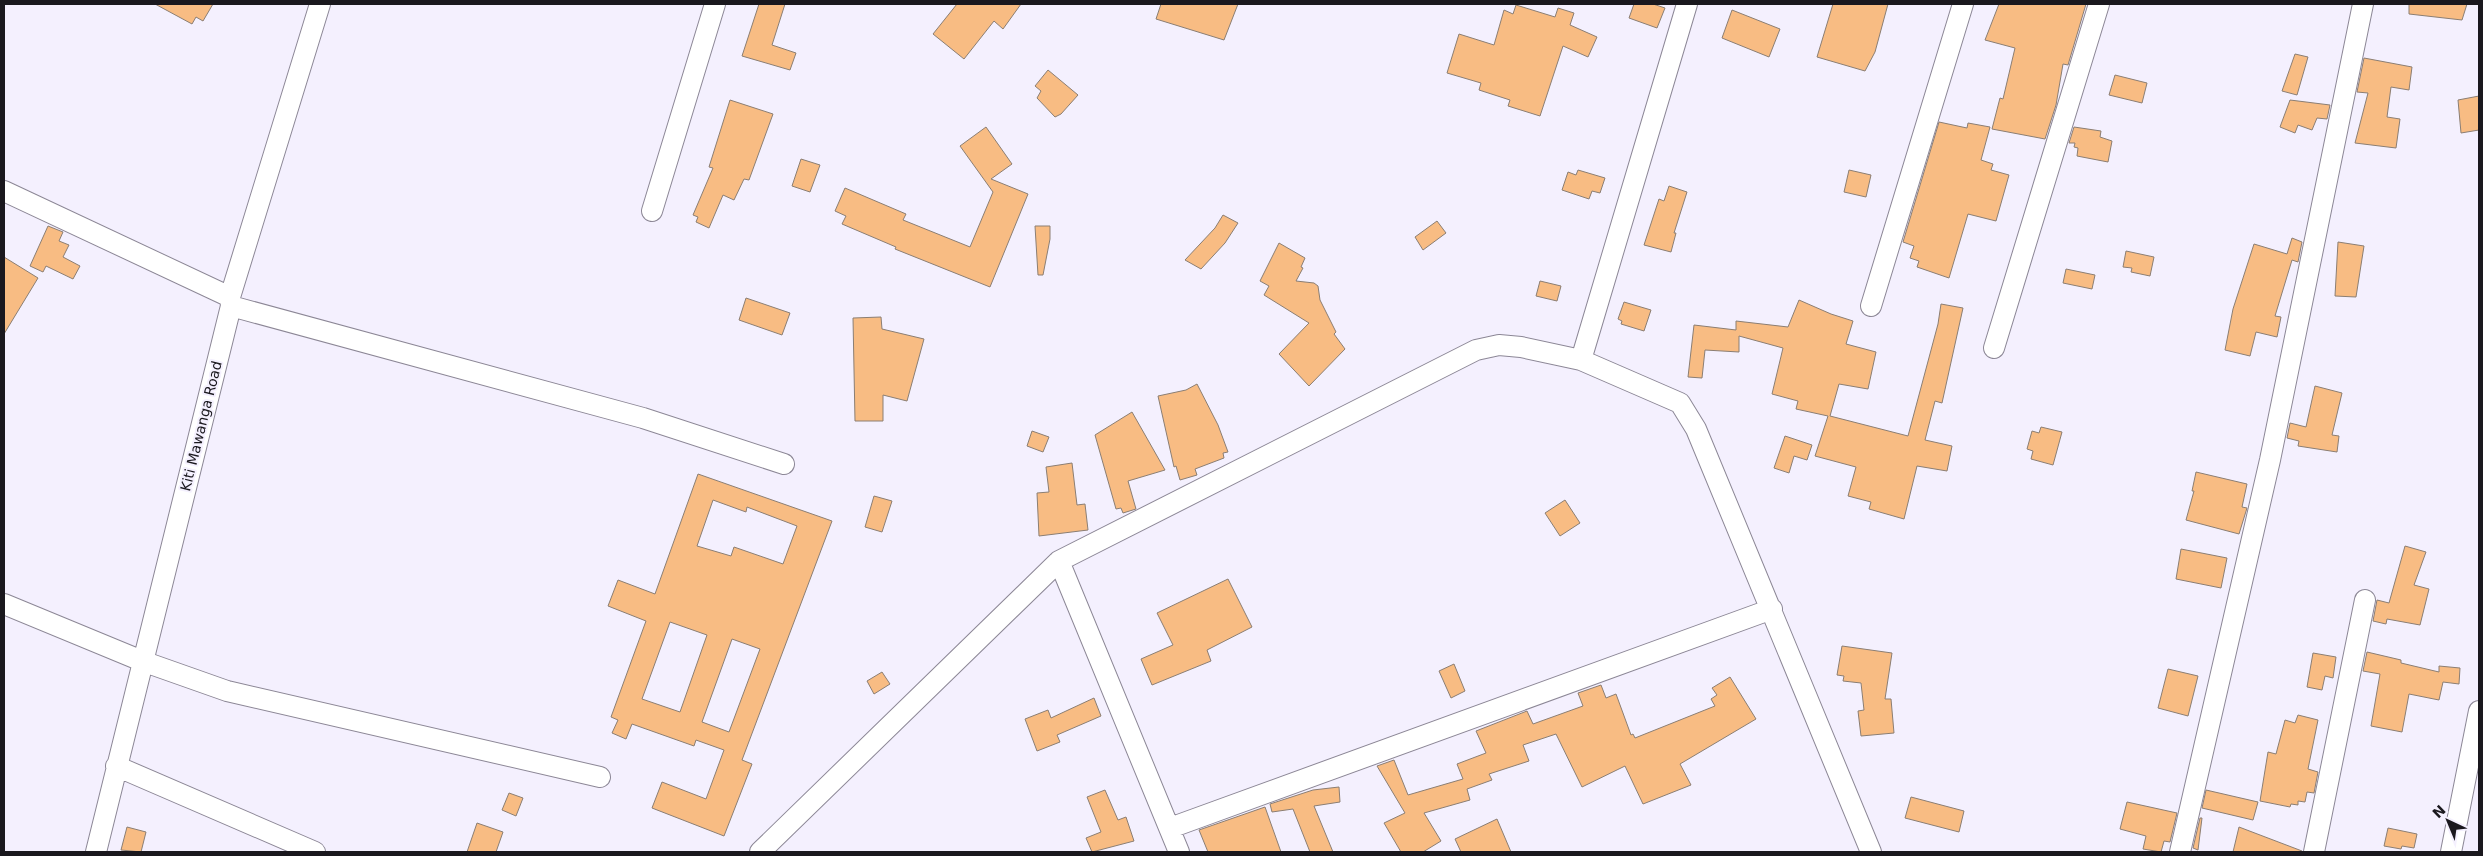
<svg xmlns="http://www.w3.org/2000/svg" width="2483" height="856" font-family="'DejaVu Sans',sans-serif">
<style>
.building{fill:#f8bc83;stroke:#8b7e73;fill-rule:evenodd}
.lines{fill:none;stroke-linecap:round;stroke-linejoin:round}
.street-casing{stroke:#8c8796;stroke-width:22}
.street{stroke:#fff;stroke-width:20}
.labels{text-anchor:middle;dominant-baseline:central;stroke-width:4;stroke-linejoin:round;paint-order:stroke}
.street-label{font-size:14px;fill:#1a181e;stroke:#f4f0fe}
</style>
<rect width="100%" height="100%" fill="#f4f0fe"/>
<!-- building -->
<path class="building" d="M155,4H213L203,21L196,17L192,24Z
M759,4H785L772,45L796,53L790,70L742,56Z
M957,4H1021L1003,29L994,21L964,59L933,34Z
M1161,4H1238L1224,40L1156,19Z
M1634,4H1653L1665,8L1657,28L1629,18Z
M1833,4H1888L1875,52L1865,71L1817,57Z
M1999,4H2086L2068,65L2063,64L2056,105L2045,139L1992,129L2000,98L2003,99L2015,48L1985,40Z
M2409,4H2467L2462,20L2409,14Z
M1516,5L1555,17L1558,8L1574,13L1570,25L1597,37L1588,57L1563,46L1540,116L1508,106L1510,100L1479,90L1481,83L1447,73L1459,34L1494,45L1504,10L1513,14Z
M1732,10L1780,29L1769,57L1722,38Z
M2295,54L2308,57L2297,95L2282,91Z
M2364,58L2412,67L2409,90L2391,87L2387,117L2400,119L2396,148L2355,143L2368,93L2357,92Z
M1048,70L1078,95L1061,114L1055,117L1037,98L1041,91L1035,86Z
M2115,75L2147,83L2142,103L2109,95Z
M2479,96V130L2461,133L2458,100Z
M730,100L773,114L749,180L744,179L734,200L723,195L709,228L696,222L698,217L693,215L713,168L709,167Z
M2290,100L2330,105L2327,119L2317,118L2312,130L2298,125L2295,133L2280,127Z
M1939,122L1967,128L1968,123L1990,127L1981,160L1993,164L1991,170L2009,175L1996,221L1968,214L1949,278L1917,267L1919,261L1910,258L1914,246L1903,242Z
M986,127L1012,164L991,179L1028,194L990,287L895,249L896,247L842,224L846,216L835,211L845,188L906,214L903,220L970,247L993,192L960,146Z
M2074,127L2101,131L2100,137L2112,141L2108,162L2077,156L2078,148L2074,147L2075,143H2069Z
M801,159L820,165L810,192L792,186Z
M1578,170L1605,178L1600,193L1592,191L1589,199L1562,190L1568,172L1576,175Z
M1849,170L1871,175L1866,197L1844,192Z
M1669,186L1687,192L1674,233H1676L1671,252L1644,245L1659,199L1664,201Z
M1223,215L1238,223L1225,243L1201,269L1185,260L1215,228Z
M1437,221L1446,233L1423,250L1415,237Z
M48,226L63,232L59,241L69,245L63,257L80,266L73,279L46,266L43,272L30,266Z
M1035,226H1050V239L1043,275H1038Z
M2292,238L2302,242L2298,262L2292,260L2275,316L2281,317L2277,337L2256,332L2250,356L2225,350L2233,309L2254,244L2287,254Z
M2338,242L2364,246L2356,297L2335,296Z
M1279,243L1305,258L1301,267L1303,268L1296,281L1314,283L1318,286L1320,300L1336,332L1334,334L1345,349L1309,386L1279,354L1309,323L1264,295L1269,286L1260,281Z
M2126,251L2154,257L2150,276L2131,272L2132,268L2123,267Z
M4,257L38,278L4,334Z
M2066,269L2095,275L2092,289L2063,283Z
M1540,281L1561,286L1557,301L1536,296Z
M746,298L790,313L782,335L739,320Z
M1799,300L1831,314L1853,321L1846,344L1876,352L1868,389L1839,384L1830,416L1908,436L1938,324L1941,304L1963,308L1942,403L1935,401L1925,440L1952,446L1947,471L1917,466L1904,519L1869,509L1871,502L1848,496L1856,467L1815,456L1828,416L1796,409L1798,401L1772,394L1783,348L1739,336V352L1705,350L1702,378L1688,377L1694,325L1736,330V321L1788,327Z
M1624,302L1651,310L1644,331L1621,324L1622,321L1618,319Z
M881,317L882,329L924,339L907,401L883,395V421H855L853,318Z
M1197,384L1218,425L1228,452L1223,453L1224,458L1195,469L1197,475L1180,480L1176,466L1174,467L1158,396L1186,390Z
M2315,386L2342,393L2332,435L2339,436L2337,452L2298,446L2299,441L2287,438L2290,423L2306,427Z
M1132,412L1165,470L1128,481L1136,509L1123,513L1121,508L1116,509L1095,435Z
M2041,427L2062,432L2053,465L2031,459L2033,451L2027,449L2032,431L2039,433Z
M1032,431L1049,437L1043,452L1027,446Z
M1785,436L1812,445L1807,460L1794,456L1789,473L1774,468Z
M1072,463L1077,505L1085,504L1088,530L1039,536L1037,493L1049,492L1046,467Z
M2196,472L2247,484L2242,507L2247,508L2239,534L2186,520L2194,491H2192Z
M698,474L832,521L742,760L752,764L724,836L652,808L662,782L706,799L724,750L696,740L694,746L632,724L626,739L612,733L618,720L611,717L646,621L608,606L618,580L655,594ZM713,500L746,512L747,507L797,526L783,564L734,547L731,556L697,546ZM670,622L707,635L680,712L642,699ZM732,639L760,649L729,732L702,722Z
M874,496L892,501L882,532L865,527Z
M1565,500L1580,523L1560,536L1545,513Z
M2405,546L2426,552L2414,585L2429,589L2420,625L2387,619L2386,624L2373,621L2377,600L2389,603Z
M2181,549L2227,558L2221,588L2176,579Z
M1228,579L1252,627L1207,650L1211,661L1152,685L1141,659L1173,645L1157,613Z
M1842,646L1892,653L1885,699H1891L1894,733L1861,736L1858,711L1864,710L1861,683L1843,681L1844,676L1837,675Z
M2367,652L2401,660V663L2439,672V666L2460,668L2459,684L2443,682L2439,700L2409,694L2402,732L2371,726L2380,674L2363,671Z
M2313,653L2336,657L2333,678L2325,676L2322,690L2307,687Z
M1454,664L1465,691L1451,698L1439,671Z
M2168,669L2198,676L2188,716L2158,708Z
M882,672L890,684L874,694L867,681Z
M1730,677L1756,719L1680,764L1691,785L1643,804L1625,766L1582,787L1556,734L1523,745L1529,761L1489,774L1492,780L1467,789L1470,800L1424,813L1441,841L1423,852H1401L1384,823L1405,813L1377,766L1394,760L1408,795L1463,779L1457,764L1486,753L1476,731L1527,711L1533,724L1583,706L1578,693L1601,685L1606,698L1616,694L1631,735L1633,734L1635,738L1715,706L1711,699L1717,695L1712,688Z
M1094,698L1101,716L1057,735L1060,742L1037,751L1025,719L1048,710L1051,718Z
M2298,715L2318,720L2308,769L2318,772L2314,793L2307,792L2305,802L2298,801V805L2291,804L2290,807L2260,801L2268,752L2276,754L2285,720L2295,723Z
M1339,787L1340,802L1314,806L1333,852H1310L1293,809L1272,812L1270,804L1313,790Z
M1105,790L1118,820L1126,817L1134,841L1092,852L1086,838L1101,832L1087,797Z
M2206,790L2258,802L2253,820L2202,808Z
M509,793L523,798L516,816L502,810Z
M1911,797L1964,811L1959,832L1905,818Z
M2127,802L2177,813L2170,842L2164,841L2161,852L2143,849L2146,836L2120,829Z
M1265,807L1281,852H1208L1199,830Z
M2200,818H2202L2198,850L2193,848Z
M1497,819L1511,852H1461L1455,839Z
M477,823L503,832L496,852H467Z
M127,827L146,832L141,852L121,850Z
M2239,827L2302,851L2301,852H2233Z
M2388,828L2417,834L2414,848L2402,846L2401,849L2384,846Z"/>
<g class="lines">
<defs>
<path id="street" d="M4,191L230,297
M652,211L715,4
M231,306L643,418L784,464
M1871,306L1963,4
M1994,348L2099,4
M1581,360L1687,4
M1059,561L1179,852
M4,604L142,661L227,691L600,777
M116,766L315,852
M1170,828L1772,609
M96,852L231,306L230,297L320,4
M760,852L1059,561L1476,350L1499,345L1521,347L1581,360L1680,403L1696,429L1871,852
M2180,852L2270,460L2363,4
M2314,852L2365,600
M2451,852L2479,711"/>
</defs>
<!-- street casing -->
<use href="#street" class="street-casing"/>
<!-- street -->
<use href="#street" class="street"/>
</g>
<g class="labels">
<!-- street labels -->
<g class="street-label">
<text transform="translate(201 426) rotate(-76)">Kiti Mawanga Road</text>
</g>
</g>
<!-- border -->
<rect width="2483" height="856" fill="none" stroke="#1a181e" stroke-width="10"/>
<!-- north arrow -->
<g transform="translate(2448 821) rotate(316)" stroke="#f4f0fe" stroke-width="4" paint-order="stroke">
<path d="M0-4L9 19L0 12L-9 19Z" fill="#1a181e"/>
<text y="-8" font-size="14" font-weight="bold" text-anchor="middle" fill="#1a181e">N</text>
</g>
</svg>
